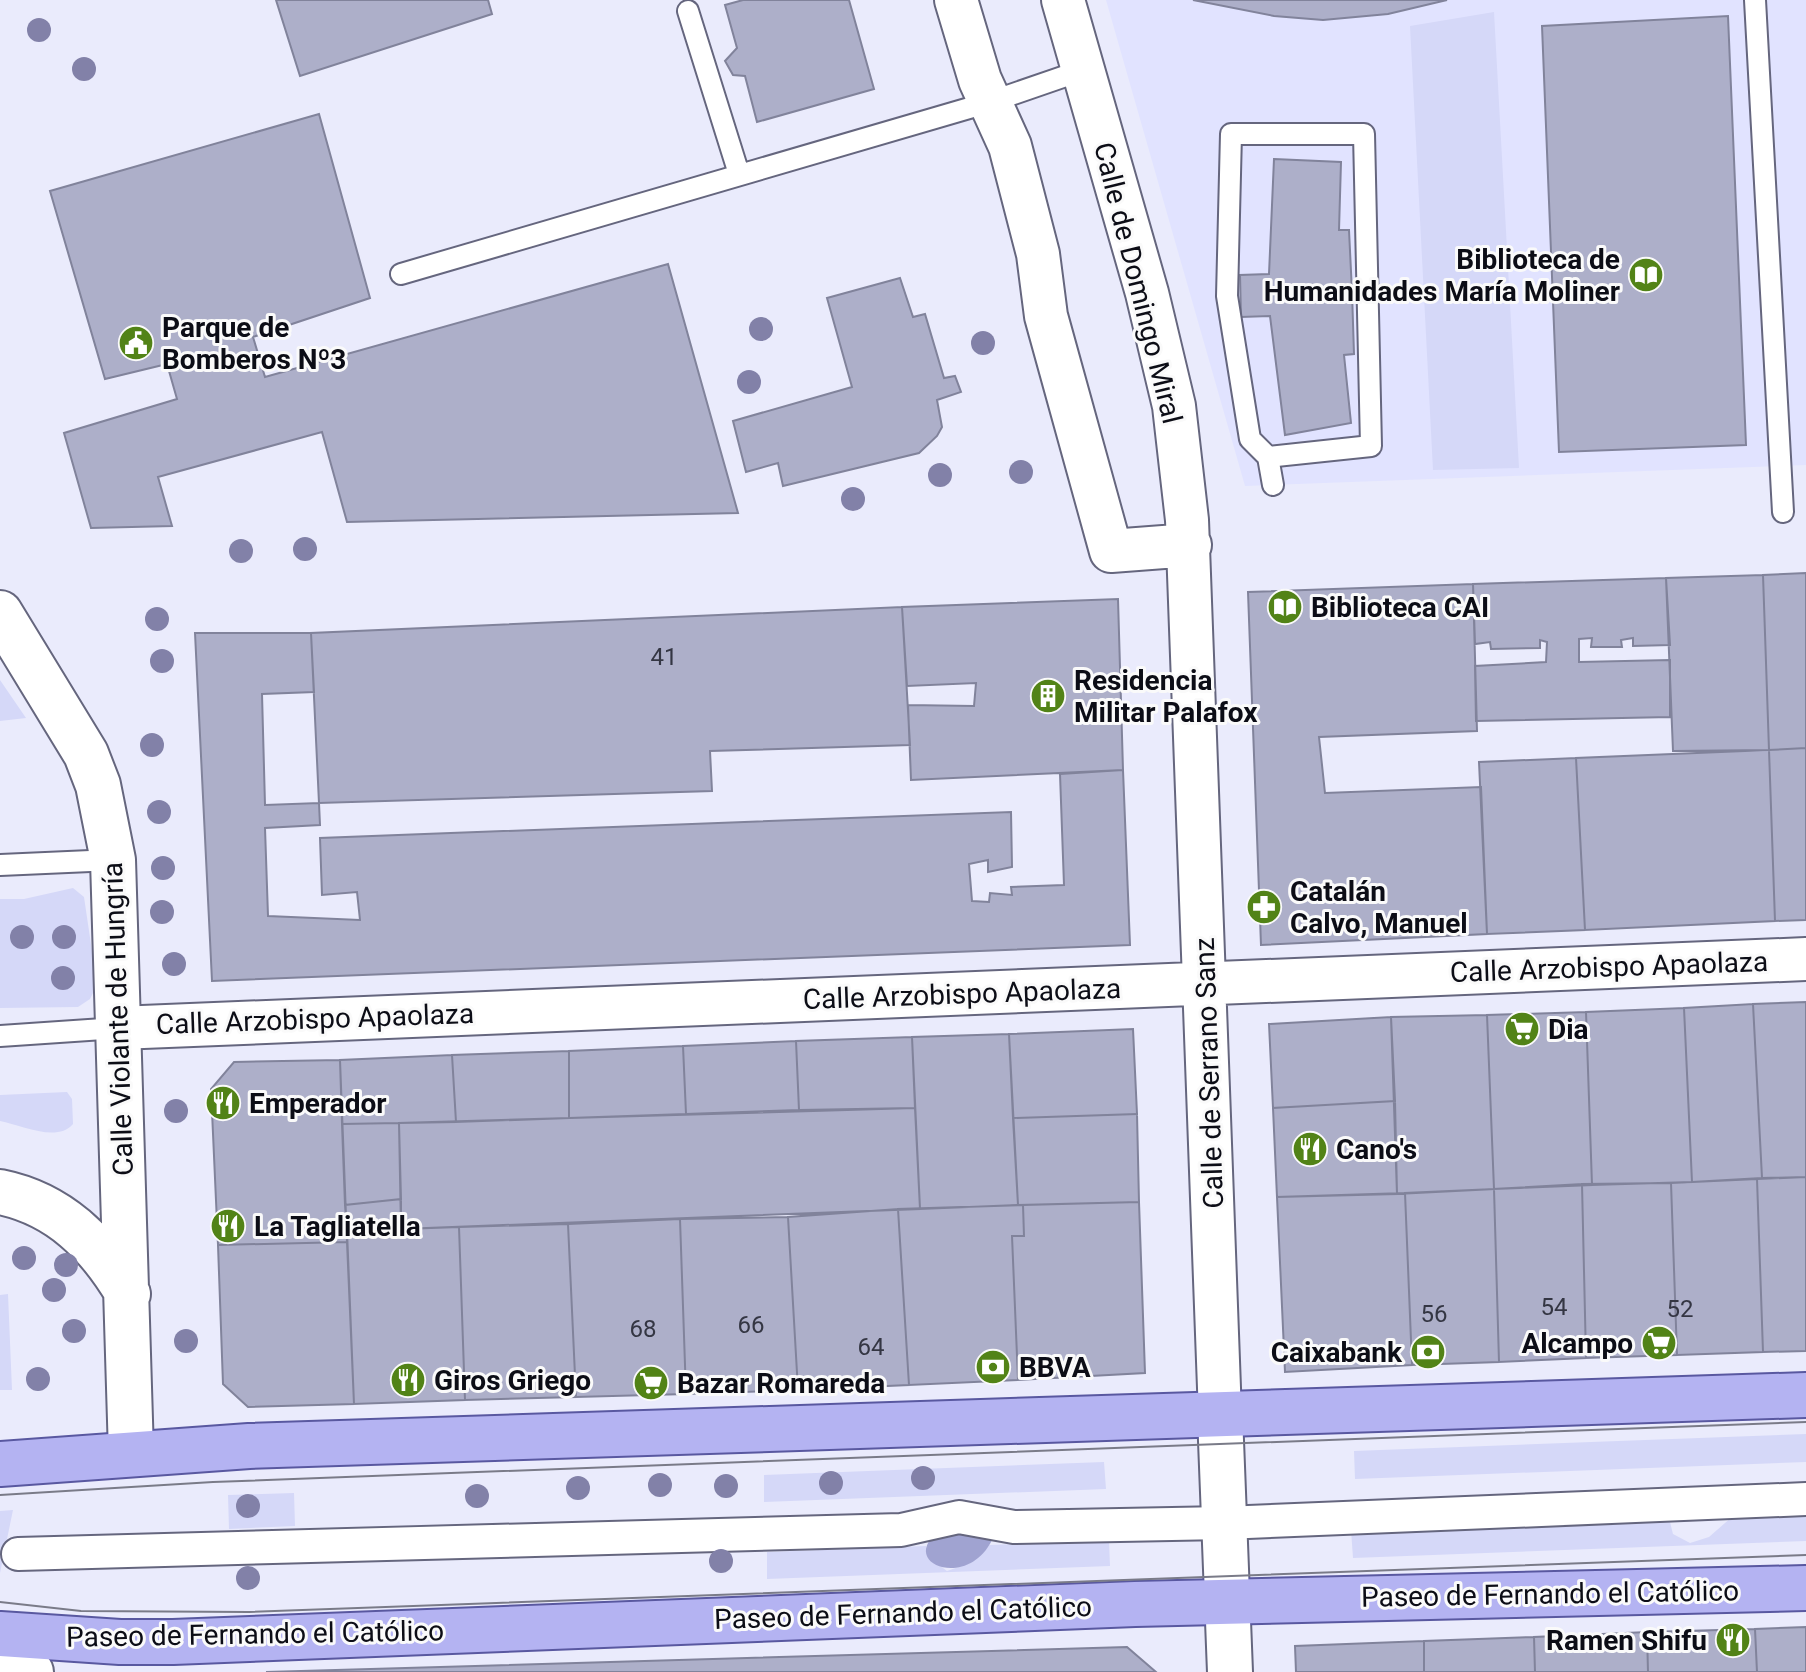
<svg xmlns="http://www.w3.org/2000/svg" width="1806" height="1672" font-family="Roboto,sans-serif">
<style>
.built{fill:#e1e3ff}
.green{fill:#d5d8f8}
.water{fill:#a0a3d1}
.building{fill:#adafc9;stroke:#81839b;stroke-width:2}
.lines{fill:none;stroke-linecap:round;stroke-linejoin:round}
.service-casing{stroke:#65667e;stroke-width:24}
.pedestrian-casing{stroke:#65667e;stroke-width:36}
.minor-casing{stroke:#65667e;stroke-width:46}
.secondary-casing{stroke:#65667e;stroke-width:48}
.primary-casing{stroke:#5958a0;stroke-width:48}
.service{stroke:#fff;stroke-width:20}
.pedestrian{stroke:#fff;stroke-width:32}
.minor{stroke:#fff;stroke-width:42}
.secondary{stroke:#fff;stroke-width:44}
.primary{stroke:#b4b3f2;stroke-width:44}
.tram{stroke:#7a7b88;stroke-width:2}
.tree{fill:#8281a8}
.labels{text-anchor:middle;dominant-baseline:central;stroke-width:6;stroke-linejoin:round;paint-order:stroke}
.number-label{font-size:24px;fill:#343643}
.poi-label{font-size:28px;font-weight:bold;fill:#0c0d16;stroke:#fafafa;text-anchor:start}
.street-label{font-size:28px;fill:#0c0d16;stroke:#fafafa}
</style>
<rect width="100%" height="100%" fill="#eaebfc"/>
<!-- built -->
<path class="built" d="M1106,0H1806V465L1245,486Z"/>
<!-- green -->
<path class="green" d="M1494,12L1519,468L1433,470L1410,26Z
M0,680L26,718L0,721Z
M73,888L84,897L97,985L90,999L78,1007L0,1008V899H24Z
M67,1092L72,1099L73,1124C57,1143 21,1125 0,1121V1095Z
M8,1294L12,1390H0V1295Z
M1806,1434V1462L1355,1479L1354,1451Z
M1104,1462L1106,1489L764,1502V1475Z
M294,1493L295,1526L229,1529L228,1495Z
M13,1510L0,1573V1511Z
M1806,1513V1541L1353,1558L1351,1530L1669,1518L1673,1534L1690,1543L1709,1537L1733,1516Z
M1109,1541L1110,1566L767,1579V1552L926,1546L928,1557L947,1571L970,1563L989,1545Z"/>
<!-- water -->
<path class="water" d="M939,1531L978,1533L992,1540C967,1591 897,1563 939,1531Z"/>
<!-- building -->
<path class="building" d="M276,0H488L492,14L300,76Z
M743,0H849L874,89L757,122L745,76L733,75L725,61L737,48L725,5Z
M1193,0H1447L1388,14L1323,20L1274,16Z
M1728,16L1746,445L1559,452L1542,26Z
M319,114L370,298L253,337L265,377L668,264L738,513L347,522L322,432L158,477L172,526L91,528L64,433L177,399L167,364L105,379L50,191Z
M1274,159L1341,162L1339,230H1349L1352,292L1354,354L1344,355L1351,423L1285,435L1270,316L1241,317L1240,275L1269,274Z
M900,278L913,317L925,314L944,378L955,376L961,392L937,400L942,427L937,436L919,453L783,486L778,463L746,472L733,421L852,387L827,298Z
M1806,573V748L1769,750L1763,575Z
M1763,575L1769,750L1673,751L1666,578Z
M1666,578L1670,645L1633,646V638L1621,640L1622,647H1591L1592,638L1579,639V662L1670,660V717L1476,721L1475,666L1546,662L1547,642L1540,640V648L1491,649L1490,642L1475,644L1473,584Z
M1473,584L1477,731L1319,737L1325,793L1481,787L1487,934L1261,945L1248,592Z
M1118,599L1123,770L911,780L908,705L974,706L976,683L907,686L902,607Z
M902,607L910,745L710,751L712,791L319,803L311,633Z
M195,633H311L314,692L262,694L265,805L319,803L320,825L265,828L268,916L360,920L357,892L322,895L320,838L1011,812L1012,867L988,872V860L969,864L972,901L989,902L990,893L1012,895L1011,887L1064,885L1060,774L1123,770L1130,945L212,981Z
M1806,748V920L1775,921L1769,750Z
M1769,750L1775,921L1585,930L1576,758Z
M1576,758L1585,930L1487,934L1479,762Z
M1806,1002V1177L1762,1178L1753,1004Z
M1753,1004L1762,1178L1692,1182L1684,1008Z
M1684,1008L1692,1182L1592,1185L1586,1012Z
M1586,1012L1592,1185L1494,1189L1487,1015Z
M1487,1015L1494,1189L1397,1194L1391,1017Z
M1391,1017L1395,1101L1273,1108L1269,1024Z
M1133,1029L1137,1114L1013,1118L1009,1034Z
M1009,1034L1018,1205L920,1209L912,1037Z
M912,1037L915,1108L799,1110L796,1041Z
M796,1041L799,1110L686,1114L683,1046Z
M683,1046L686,1114L569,1118V1051Z
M569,1051V1118L456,1122L452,1055Z
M452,1055L456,1122L342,1124L340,1060Z
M340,1060L347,1242L218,1245L211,1089L234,1062Z
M1395,1101L1397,1194L1277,1197L1273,1108Z
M915,1108L920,1209L401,1229L399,1123Z
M1137,1114L1139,1202L1018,1205L1013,1118Z
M399,1123L401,1199L345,1205L342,1124Z
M1806,1177V1351L1763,1352L1757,1179Z
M1757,1179L1763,1352L1677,1355L1671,1183Z
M1671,1183L1677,1355L1586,1358L1582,1184Z
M1582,1184L1586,1358L1499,1362L1494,1189Z
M1494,1189L1499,1362L1412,1365L1405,1193Z
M1405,1193L1412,1365L1285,1372L1277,1197Z
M401,1199V1229L347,1231L345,1205Z
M1139,1202L1145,1373L1018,1380L1012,1236H1024L1023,1205Z
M1023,1205L1024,1236H1012L1018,1380L909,1385L898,1209Z
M898,1209L909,1385L798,1390L788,1217Z
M788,1217L798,1390L686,1394L680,1219Z
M680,1219L686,1394L576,1397L568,1224Z
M568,1224L576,1397L465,1400L459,1227Z
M459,1227L465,1400L354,1404L347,1231Z
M347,1242L354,1404L248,1407L223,1384L218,1245Z
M1806,1627V1672H1757L1755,1629Z
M1755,1629L1757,1672H1648L1647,1632Z
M1647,1632L1648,1672H1535L1534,1637Z
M1534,1637L1535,1672H1424V1641Z
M1424,1641V1672H1296L1295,1646Z
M1127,1647L1156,1672H266Z"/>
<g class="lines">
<defs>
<path id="service" d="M1755,0L1783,512
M688,11L739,174
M401,274L990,102L1083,70
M1268,457L1371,446L1364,134H1231L1227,296L1250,439L1268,457L1273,485
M0,865L113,860
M0,1036L118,1028"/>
<path id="pedestrian" d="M18,1554L901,1530L959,1517L1014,1527L1224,1523L1806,1499"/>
<path id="minor" d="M956,0L980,80L1010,146L1038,254L1046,316L1111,551L1190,545
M1063,0L1147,293L1174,406L1187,520L1220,1415
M118,1028L1806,959"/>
<path id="secondary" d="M0,613L86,754L98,785L113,860L131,1453
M0,1192C59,1204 98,1243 128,1294
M1220,1415L1230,1672
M0,1642L31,1672"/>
<path id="primary" d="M0,1464L249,1446L1806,1395
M0,1634L120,1642H173L1135,1604L1806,1588"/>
</defs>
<!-- service casing -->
<use href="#service" class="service-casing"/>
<!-- pedestrian casing -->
<use href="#pedestrian" class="pedestrian-casing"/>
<!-- minor casing -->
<use href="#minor" class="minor-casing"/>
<!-- secondary casing -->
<use href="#secondary" class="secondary-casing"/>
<!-- primary casing -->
<use href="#primary" class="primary-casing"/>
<!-- service -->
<use href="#service" class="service"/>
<!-- pedestrian -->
<use href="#pedestrian" class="pedestrian"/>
<!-- minor -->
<use href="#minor" class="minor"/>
<!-- secondary -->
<use href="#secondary" class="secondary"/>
<!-- primary -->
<use href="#primary" class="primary"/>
<!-- tram -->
<path class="tram" d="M0,1495L213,1482L1806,1422
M0,1602L81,1611L249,1612L1806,1555"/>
</g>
<!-- trees -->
<g class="tree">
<circle cx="39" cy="30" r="12"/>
<circle cx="84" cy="69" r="12"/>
<circle cx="761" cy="329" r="12"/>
<circle cx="983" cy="343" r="12"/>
<circle cx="749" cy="382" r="12"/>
<circle cx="1021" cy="472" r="12"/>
<circle cx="940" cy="475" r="12"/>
<circle cx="853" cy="499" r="12"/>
<circle cx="305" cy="549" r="12"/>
<circle cx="241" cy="551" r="12"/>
<circle cx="157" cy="619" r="12"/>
<circle cx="162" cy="661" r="12"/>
<circle cx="152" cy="745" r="12"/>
<circle cx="159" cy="812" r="12"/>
<circle cx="163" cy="868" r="12"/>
<circle cx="162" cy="912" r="12"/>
<circle cx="22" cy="937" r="12"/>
<circle cx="64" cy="937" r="12"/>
<circle cx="174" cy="964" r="12"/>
<circle cx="63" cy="978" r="12"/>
<circle cx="176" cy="1111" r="12"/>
<circle cx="24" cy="1258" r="12"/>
<circle cx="66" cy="1265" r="12"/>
<circle cx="54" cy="1290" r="12"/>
<circle cx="74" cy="1331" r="12"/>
<circle cx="186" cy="1341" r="12"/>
<circle cx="38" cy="1379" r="12"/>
<circle cx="923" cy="1478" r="12"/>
<circle cx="831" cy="1483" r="12"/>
<circle cx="660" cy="1485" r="12"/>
<circle cx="726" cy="1486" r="12"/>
<circle cx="578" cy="1488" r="12"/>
<circle cx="477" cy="1496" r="12"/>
<circle cx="248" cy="1506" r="12"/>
<circle cx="721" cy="1561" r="12"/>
<circle cx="248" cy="1578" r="12"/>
</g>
<!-- icons -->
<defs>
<symbol id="library-disc" viewBox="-11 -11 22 22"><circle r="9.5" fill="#528317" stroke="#fafafa"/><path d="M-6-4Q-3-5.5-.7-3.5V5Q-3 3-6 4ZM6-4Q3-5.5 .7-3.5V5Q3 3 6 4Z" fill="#fff"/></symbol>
<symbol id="civic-disc" viewBox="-11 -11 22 22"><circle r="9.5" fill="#528317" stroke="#fafafa"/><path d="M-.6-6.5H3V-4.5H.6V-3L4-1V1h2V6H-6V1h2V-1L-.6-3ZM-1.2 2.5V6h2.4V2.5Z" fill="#fff"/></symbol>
<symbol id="building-disc" viewBox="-11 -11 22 22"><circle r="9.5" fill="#528317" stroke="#fafafa"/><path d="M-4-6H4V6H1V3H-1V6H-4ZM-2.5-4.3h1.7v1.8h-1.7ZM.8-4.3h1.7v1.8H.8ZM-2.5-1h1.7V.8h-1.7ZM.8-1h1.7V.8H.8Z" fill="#fff"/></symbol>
<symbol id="pharmacy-disc" viewBox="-11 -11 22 22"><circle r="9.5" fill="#528317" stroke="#fafafa"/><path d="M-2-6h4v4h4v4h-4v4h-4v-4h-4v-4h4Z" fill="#fff"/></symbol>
<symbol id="supermarket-disc" viewBox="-11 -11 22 22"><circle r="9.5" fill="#528317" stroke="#fafafa"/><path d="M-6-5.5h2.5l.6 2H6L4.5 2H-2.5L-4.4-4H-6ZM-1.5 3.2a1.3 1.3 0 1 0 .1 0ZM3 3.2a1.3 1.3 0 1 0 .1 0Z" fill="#fff"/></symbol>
<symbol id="restaurant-disc" viewBox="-11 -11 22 22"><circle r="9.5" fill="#528317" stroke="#fafafa"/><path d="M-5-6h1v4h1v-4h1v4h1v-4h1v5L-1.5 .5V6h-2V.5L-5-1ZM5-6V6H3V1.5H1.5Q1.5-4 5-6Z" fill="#fff"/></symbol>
<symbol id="bank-disc" viewBox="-11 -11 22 22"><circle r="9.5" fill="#528317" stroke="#fafafa"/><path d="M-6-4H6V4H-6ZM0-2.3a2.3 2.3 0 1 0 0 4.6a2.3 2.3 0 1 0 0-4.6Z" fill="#fff"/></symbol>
</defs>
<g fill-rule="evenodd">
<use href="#library-disc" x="1626" y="255" width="40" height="40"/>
<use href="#civic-disc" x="116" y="323" width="40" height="40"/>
<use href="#library-disc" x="1265" y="587" width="40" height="40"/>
<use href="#building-disc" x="1028" y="676" width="40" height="40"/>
<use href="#pharmacy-disc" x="1244" y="887" width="40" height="40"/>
<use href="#supermarket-disc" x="1502" y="1009" width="40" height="40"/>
<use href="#restaurant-disc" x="203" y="1083" width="40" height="40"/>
<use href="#restaurant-disc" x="1290" y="1129" width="40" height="40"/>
<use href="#restaurant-disc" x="208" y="1206" width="40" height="40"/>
<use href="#supermarket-disc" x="1639" y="1323" width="40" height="40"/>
<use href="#bank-disc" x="1408" y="1332" width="40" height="40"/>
<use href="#bank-disc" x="973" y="1347" width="40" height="40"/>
<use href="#restaurant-disc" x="388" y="1360" width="40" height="40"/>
<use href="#supermarket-disc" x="631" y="1363" width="40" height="40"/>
<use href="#restaurant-disc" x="1713" y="1620" width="40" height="40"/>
</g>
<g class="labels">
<!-- number labels -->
<g class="number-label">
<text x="664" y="657">41</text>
<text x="1554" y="1307">54</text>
<text x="1680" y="1309">52</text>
<text x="1434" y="1314">56</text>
<text x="751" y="1325">66</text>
<text x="643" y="1329">68</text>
<text x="871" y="1347">64</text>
</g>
<!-- poi labels -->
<g class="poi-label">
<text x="1620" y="259" text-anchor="end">Biblioteca de<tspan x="1620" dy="32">Humanidades María Moliner</tspan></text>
<text x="162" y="327">Parque de<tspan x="162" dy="32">Bomberos Nº3</tspan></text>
<text x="1311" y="607">Biblioteca CAI</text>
<text x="1074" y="680">Residencia<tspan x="1074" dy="32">Militar Palafox</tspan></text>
<text x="1290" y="891">Catalán<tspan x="1290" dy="32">Calvo, Manuel</tspan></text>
<text x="1548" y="1029">Dia</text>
<text x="249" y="1103">Emperador</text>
<text x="1336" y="1149">Cano's</text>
<text x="254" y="1226">La Tagliatella</text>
<text x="1633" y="1343" text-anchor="end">Alcampo</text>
<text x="1402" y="1352" text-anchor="end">Caixabank</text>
<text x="1019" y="1367">BBVA</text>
<text x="434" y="1380">Giros Griego</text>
<text x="677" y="1383">Bazar Romareda</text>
<text x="1707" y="1640" text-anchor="end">Ramen Shifu</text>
</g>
<!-- street labels -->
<g class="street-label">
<text transform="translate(1138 283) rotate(76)">Calle de Domingo Miral</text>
<text transform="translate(1609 967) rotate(-2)">Calle Arzobispo Apaolaza</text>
<text transform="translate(962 994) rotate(-2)">Calle Arzobispo Apaolaza</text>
<text transform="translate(118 1019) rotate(-92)">Calle Violante de Hungría</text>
<text transform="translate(315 1019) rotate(-2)">Calle Arzobispo Apaolaza</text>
<text transform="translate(1209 1073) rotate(-92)">Calle de Serrano Sanz</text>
<text transform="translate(1550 1594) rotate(-1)">Paseo de Fernando el Católico</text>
<text transform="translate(903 1613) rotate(-2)">Paseo de Fernando el Católico</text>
<text transform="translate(255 1634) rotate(-1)">Paseo de Fernando el Católico</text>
</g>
</g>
</svg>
